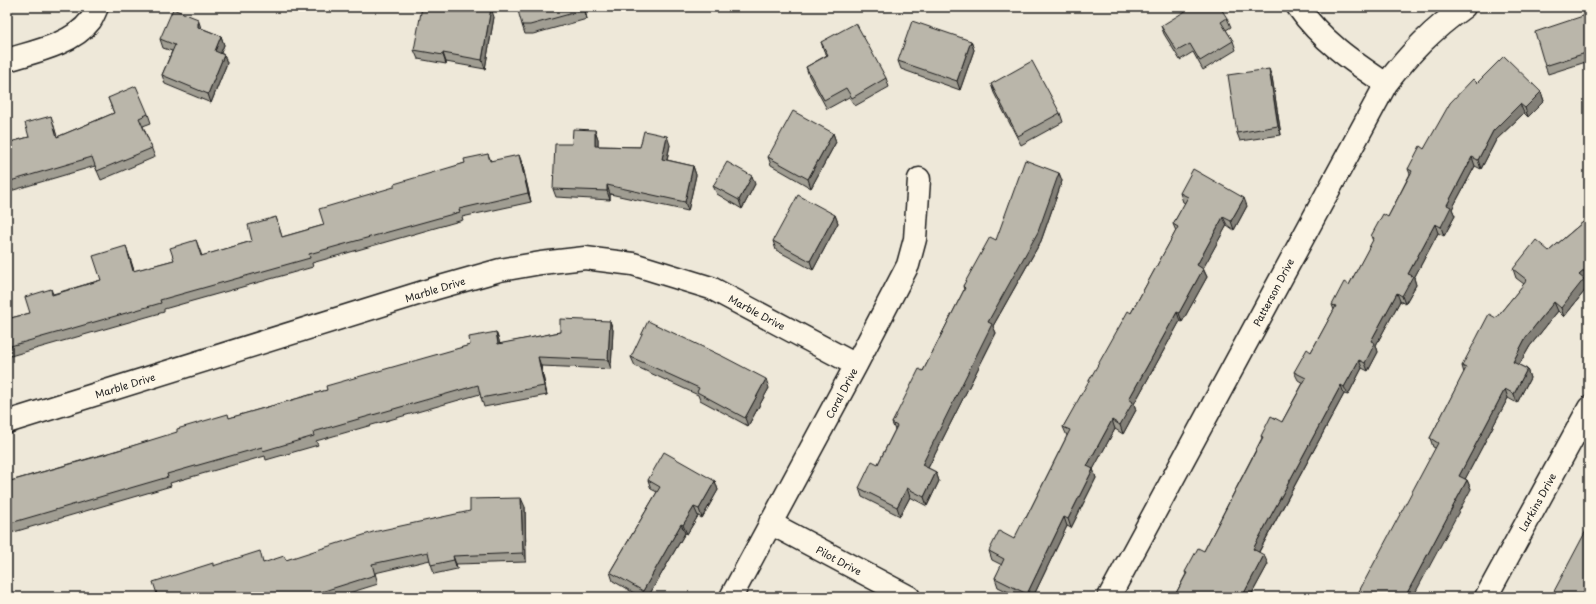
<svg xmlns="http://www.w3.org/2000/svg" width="1596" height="604" font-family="'Playpen Sans',sans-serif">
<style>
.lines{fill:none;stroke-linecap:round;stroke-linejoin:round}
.minor-casing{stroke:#1c1c1c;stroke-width:25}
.minor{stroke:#fcf5e5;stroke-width:22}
.wall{fill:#a09d92;stroke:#1c1c1c}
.shaded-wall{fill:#827f77;stroke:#1c1c1c}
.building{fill:#bab6aa;stroke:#1c1c1c}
.labels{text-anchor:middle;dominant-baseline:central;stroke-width:3;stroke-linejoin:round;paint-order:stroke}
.street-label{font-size:10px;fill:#1c1c1c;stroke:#fcf5e5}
</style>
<rect width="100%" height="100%" fill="#eee8d9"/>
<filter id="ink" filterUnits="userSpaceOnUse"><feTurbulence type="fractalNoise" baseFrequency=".025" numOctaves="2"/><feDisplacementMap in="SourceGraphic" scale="8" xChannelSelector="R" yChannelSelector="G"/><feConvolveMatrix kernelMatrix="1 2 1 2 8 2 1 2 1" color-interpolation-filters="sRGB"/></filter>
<g filter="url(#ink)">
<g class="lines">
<defs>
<path id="minor" d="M1298,7C1321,40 1353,62 1386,84
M7,60C33,52 73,44 90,21C93,17 95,11 97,7
M7,422L433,289L500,270L541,263L585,258L633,264L711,288L856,365
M770,523L909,597
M731,597L856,365L908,265L915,239L919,179
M1109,597L1386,84C1411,52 1431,31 1464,7
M1486,597L1589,408"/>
</defs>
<!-- minor casing -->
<use href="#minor" class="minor-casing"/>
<!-- minor -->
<use href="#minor" class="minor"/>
</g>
<!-- wall -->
<path class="wall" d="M584,7L587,19L533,34H525L522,25Z
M1589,14V61L1548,74L1545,66Z
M494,17L485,69L446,62V64L418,59L414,50Z
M1227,18L1231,27L1226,30L1233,41L1236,50L1203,70L1193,52L1180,60L1164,34L1161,26Z
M201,28L221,36L224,45L221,53L224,55L227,63L211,103L165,84L162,75L172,51L163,48L160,39Z
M971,41L974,50L960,90L901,69L898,61Z
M821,42L886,78L889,87L855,106L849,97L827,109L809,76L806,67L827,55L824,51Z
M1272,77L1281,135L1240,141L1237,133Z
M1477,83L1541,92L1544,101L1528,117L1524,113L1496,140L1481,169L1475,166L1452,209L1455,216L1444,236L1438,233L1414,278L1416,285L1405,304L1400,301L1376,345L1378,352L1368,371L1362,368L1348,395L1344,394L1259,552L1268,564L1250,597H1174L1186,574L1185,572L1204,551L1262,438L1261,436L1282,422L1303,383L1298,380L1294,372L1311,352L1334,310L1332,305L1349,285L1373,241L1371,236L1388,217L1410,174L1408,169Z
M991,84L1060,113L1063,122L1021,145L994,93Z
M108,98L148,114L151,123L143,126L155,157L101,180L95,166L7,192V143L29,137L51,116L57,137L114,113Z
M595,130L598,139V146L640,147L670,145L667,160L693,166L696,175L688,211L610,194V200L556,197L553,189L572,144Z
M833,133L836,142L811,188L771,165L768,157Z
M488,154L491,161L522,163L531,202L462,217L463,220L312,263L313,267L164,309V312L7,357V319L30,313L51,289L53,294L101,280L129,255L134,271L174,260L196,240L202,256L252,241L276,217L282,237L324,225L394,187L465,163Z
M1059,173L1062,181L1041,241L993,326L996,333L928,468L936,472L939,481L927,506L910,497L900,516L862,497L859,488L878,464L895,430L892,423L923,371L964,290L963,286L996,240Z
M755,184L742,209L717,194L713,186Z
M1180,193L1247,206L1234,230L1227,225L1203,268L1207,277L1182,322L1180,321L1134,404L1136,410L1123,434L1115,429L1093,469L1096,478L1071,528L1067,526L1033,597H1019L998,587L995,578L1002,565L992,560L989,551L1014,539L1026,518L1067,436L1063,427L1131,313L1176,231L1173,224L1185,203L1183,202Z
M835,215L838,223L813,270L776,250L773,241Z
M1589,217V278L1585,281L1587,288L1564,317L1558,311L1530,346L1519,365L1527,369L1530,378L1517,403L1508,398L1465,479L1467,480L1471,489L1435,448L1433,447L1430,438L1464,373L1462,366L1496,318L1524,284L1516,278L1513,269L1549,251Z
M610,321L613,330L611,369L541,366L547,395L484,407L480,394L316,441L318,445L266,460L265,456L170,483L171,486L7,534V482L327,390L470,345L496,332L500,344L560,332Z
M631,357L769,388L748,426L700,400L698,395L635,366Z
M648,480L715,481L718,490L702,518L698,516L687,534L685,533L648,597H641L613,581L610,572L657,492L651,489Z
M525,507L526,562L456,564L457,569L434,574L430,560L375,573L378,584L336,597H146L157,594L213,566L264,563L286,560Z"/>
<!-- shaded-wall -->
<path class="shaded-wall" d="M583,7H584L587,19Z
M491,8L494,17L485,69L482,60Z
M198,19L201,28V35L198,27Z
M221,36L224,45L218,59L215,51Z
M971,41L974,50L960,90L957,81Z
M443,53L446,62V64L443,55Z
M224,55L227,63L211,103L208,94Z
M1269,69L1272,77L1281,135L1278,126Z
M1541,92L1544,101L1528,117L1525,108Z
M1520,104L1524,113L1496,140L1481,169L1478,160L1493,131Z
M595,130L598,139V154L595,146Z
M833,133L836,142L811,188L808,179Z
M667,136L670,145L665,168L662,159Z
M519,155L522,163L531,202L528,193Z
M1472,157L1475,166L1452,209L1455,216L1444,236L1441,227L1447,205Z
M693,166L696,175L688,211L685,202Z
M1059,173L1062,181L1041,241L993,326L996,333L925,474L922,465L988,322Z
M752,176L755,184L742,209L739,200Z
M607,185L610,194V200L607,191Z
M1244,198L1247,206L1234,230L1231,221Z
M835,215L838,223L813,270L810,261Z
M1223,217L1227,225L1200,274L1197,265Z
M1435,224L1438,233L1414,278L1416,285L1405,304L1402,296L1408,274Z
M126,246L129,255L137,280L133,271Z
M1589,266V278L1585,281L1587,288L1564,317L1561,308L1579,275Z
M1203,269L1207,277L1182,322L1179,313Z
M1397,293L1400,301L1376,345L1378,352L1368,371L1365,363L1371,341Z
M1554,302L1558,311L1530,346L1516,370L1513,362L1526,337Z
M1177,312L1180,321L1134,404L1136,410L1123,434L1120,425L1129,399Z
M610,321L613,330L611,369L608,360Z
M496,332L499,340L501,353L498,344Z
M538,357L541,366L547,395L544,386Z
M1359,360L1362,368L1348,395L1344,387Z
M1527,369L1530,378L1517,403L1514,394Z
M766,379L769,388L748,426L745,418Z
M1341,385L1344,394L1256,557L1253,549Z
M1505,389L1508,398L1462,485L1459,476Z
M1112,420L1115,429L1090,475L1087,466Z
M1093,469L1096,478L1071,528L1068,519Z
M936,472L939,481L927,506L924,497Z
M1467,480L1471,489L1413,597H1405Z
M715,481L718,490L702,518L699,509Z
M907,488L910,497L900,516L897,507Z
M521,498L525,507L526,562L523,553Z
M694,507L698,516L687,534L683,525Z
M1064,517L1067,526L1033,597H1028L1027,594Z
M681,524L685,533L648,597H645L643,591Z
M1264,555L1268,564L1250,597H1242Z
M453,556L456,564L457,569L454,560Z
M1225,593L1227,597H1223Z"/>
<!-- building -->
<path class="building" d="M422,7H484L491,8L482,60L443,53V55L414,50Z
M517,7H583L584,10L530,25H522Z
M1192,7H1220L1227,18L1221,22L1233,41L1200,61L1190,44L1177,51L1161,26Z
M173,9L198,19V27L221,36L215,51L224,55L208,94L162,75L175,45L160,39Z
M1589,14V52L1545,66L1535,32Z
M912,21L971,41L957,81L898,61Z
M856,23L886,78L852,98L846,88L824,100L806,67L828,55L821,42Z
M1504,56L1541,92L1525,108L1520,104L1493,131L1478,160L1472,157L1447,205L1451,207L1441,227L1435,224L1408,274L1413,276L1402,296L1397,293L1371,341L1375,343L1365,363L1359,360L1344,387L1341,385L1253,549L1264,555L1242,597H1233L1225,593L1223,597H1174L1187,573L1185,572L1198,548L1204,551L1263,437L1261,436L1271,416L1282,422L1306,378L1294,372L1307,349L1311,352L1336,306L1332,305L1344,282L1349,285L1374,238L1371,236L1383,214L1388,217L1412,171L1408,169L1420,146L1424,149L1450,103L1473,79L1477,83Z
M1032,61L1060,113L1018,136L991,84Z
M1269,69L1278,126L1237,133L1228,75Z
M136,86L148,114L139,118L152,148L97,171L92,157L7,182V143L29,137L25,123L51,116L57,137L114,113L108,98Z
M793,111L833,133L808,179L768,157Z
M573,129L595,130V146L640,147L644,131L667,136L662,159L693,166L685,202L607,185V191L553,189L555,144H572Z
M488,154L490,161L519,155L528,193L459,209L460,212L309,254L310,258L160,300L161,303L7,347V319L30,313L25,297L51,289L52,295L101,280L93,256L126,246L133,271L174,260L170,248L196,240L201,256L252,241L248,225L276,217L282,237L324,225L319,209L394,187V184L465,163L464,159Z
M1025,160L1059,173L1038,232L988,322L992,324L922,465L936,472L924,497L907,488L897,507L859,488L872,461L878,464L897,426L892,423L919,369L923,371L965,288L963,286L990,237L996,240Z
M727,162L752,176L739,200L713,186Z
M1193,169L1244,198L1231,221L1223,217L1197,265L1203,269L1179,313L1177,312L1129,399L1133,402L1120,425L1112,420L1087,466L1093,469L1068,519L1064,517L1027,594L995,578L1004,559L989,551L999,531L1014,539L1025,517L1026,518L1070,430L1063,427L1128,311L1131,313L1178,227L1173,224L1188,197L1180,193Z
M798,195L835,215L810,261L773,241Z
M1589,217V266L1579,275L1584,279L1561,308L1554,302L1526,337L1513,362L1527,369L1514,394L1505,389L1459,476L1467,480L1405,597H1356L1438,443L1430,438L1466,368L1462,366L1489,314L1496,318L1527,280L1513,269L1536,240L1549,251Z
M560,319L610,321L608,360L538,357L544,386L481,398L478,385L313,432L314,436L263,451L262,447L167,474L168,477L7,524V482L106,454L177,432V429L228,414L229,418L327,390L326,386L470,345L469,337L496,332L498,344L560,332Z
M648,321L724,357L766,379L745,418L697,392L699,388L631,357Z
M664,452L715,481L699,509L694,507L683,525L681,524L643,591L610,572L660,487L648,480Z
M521,498L523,553L453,556L454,560L431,565L428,552L372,564L375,575L305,597H146L157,594L153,582L213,563V566L260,551L263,563L284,556L286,560L373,532L470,511V499Z
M1589,525V597H1551Z"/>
</g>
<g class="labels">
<!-- street labels -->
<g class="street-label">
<text transform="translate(435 289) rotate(-17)">Marble Drive</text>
<text transform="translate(1273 292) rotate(-62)">Patterson Drive</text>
<text transform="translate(757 312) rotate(28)">Marble Drive</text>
<text transform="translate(125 385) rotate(-17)">Marble Drive</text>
<text transform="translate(841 393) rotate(-62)">Coral Drive</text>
<text transform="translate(1537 502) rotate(-61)">Larkins Drive</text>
<text transform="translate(839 560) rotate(28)">Pilot Drive</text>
</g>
</g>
<!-- margin -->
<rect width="1596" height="604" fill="none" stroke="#fcf5e5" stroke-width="24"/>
<rect x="12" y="12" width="1572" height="580" fill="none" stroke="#1c1c1c" stroke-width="1.5" filter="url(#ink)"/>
</svg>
